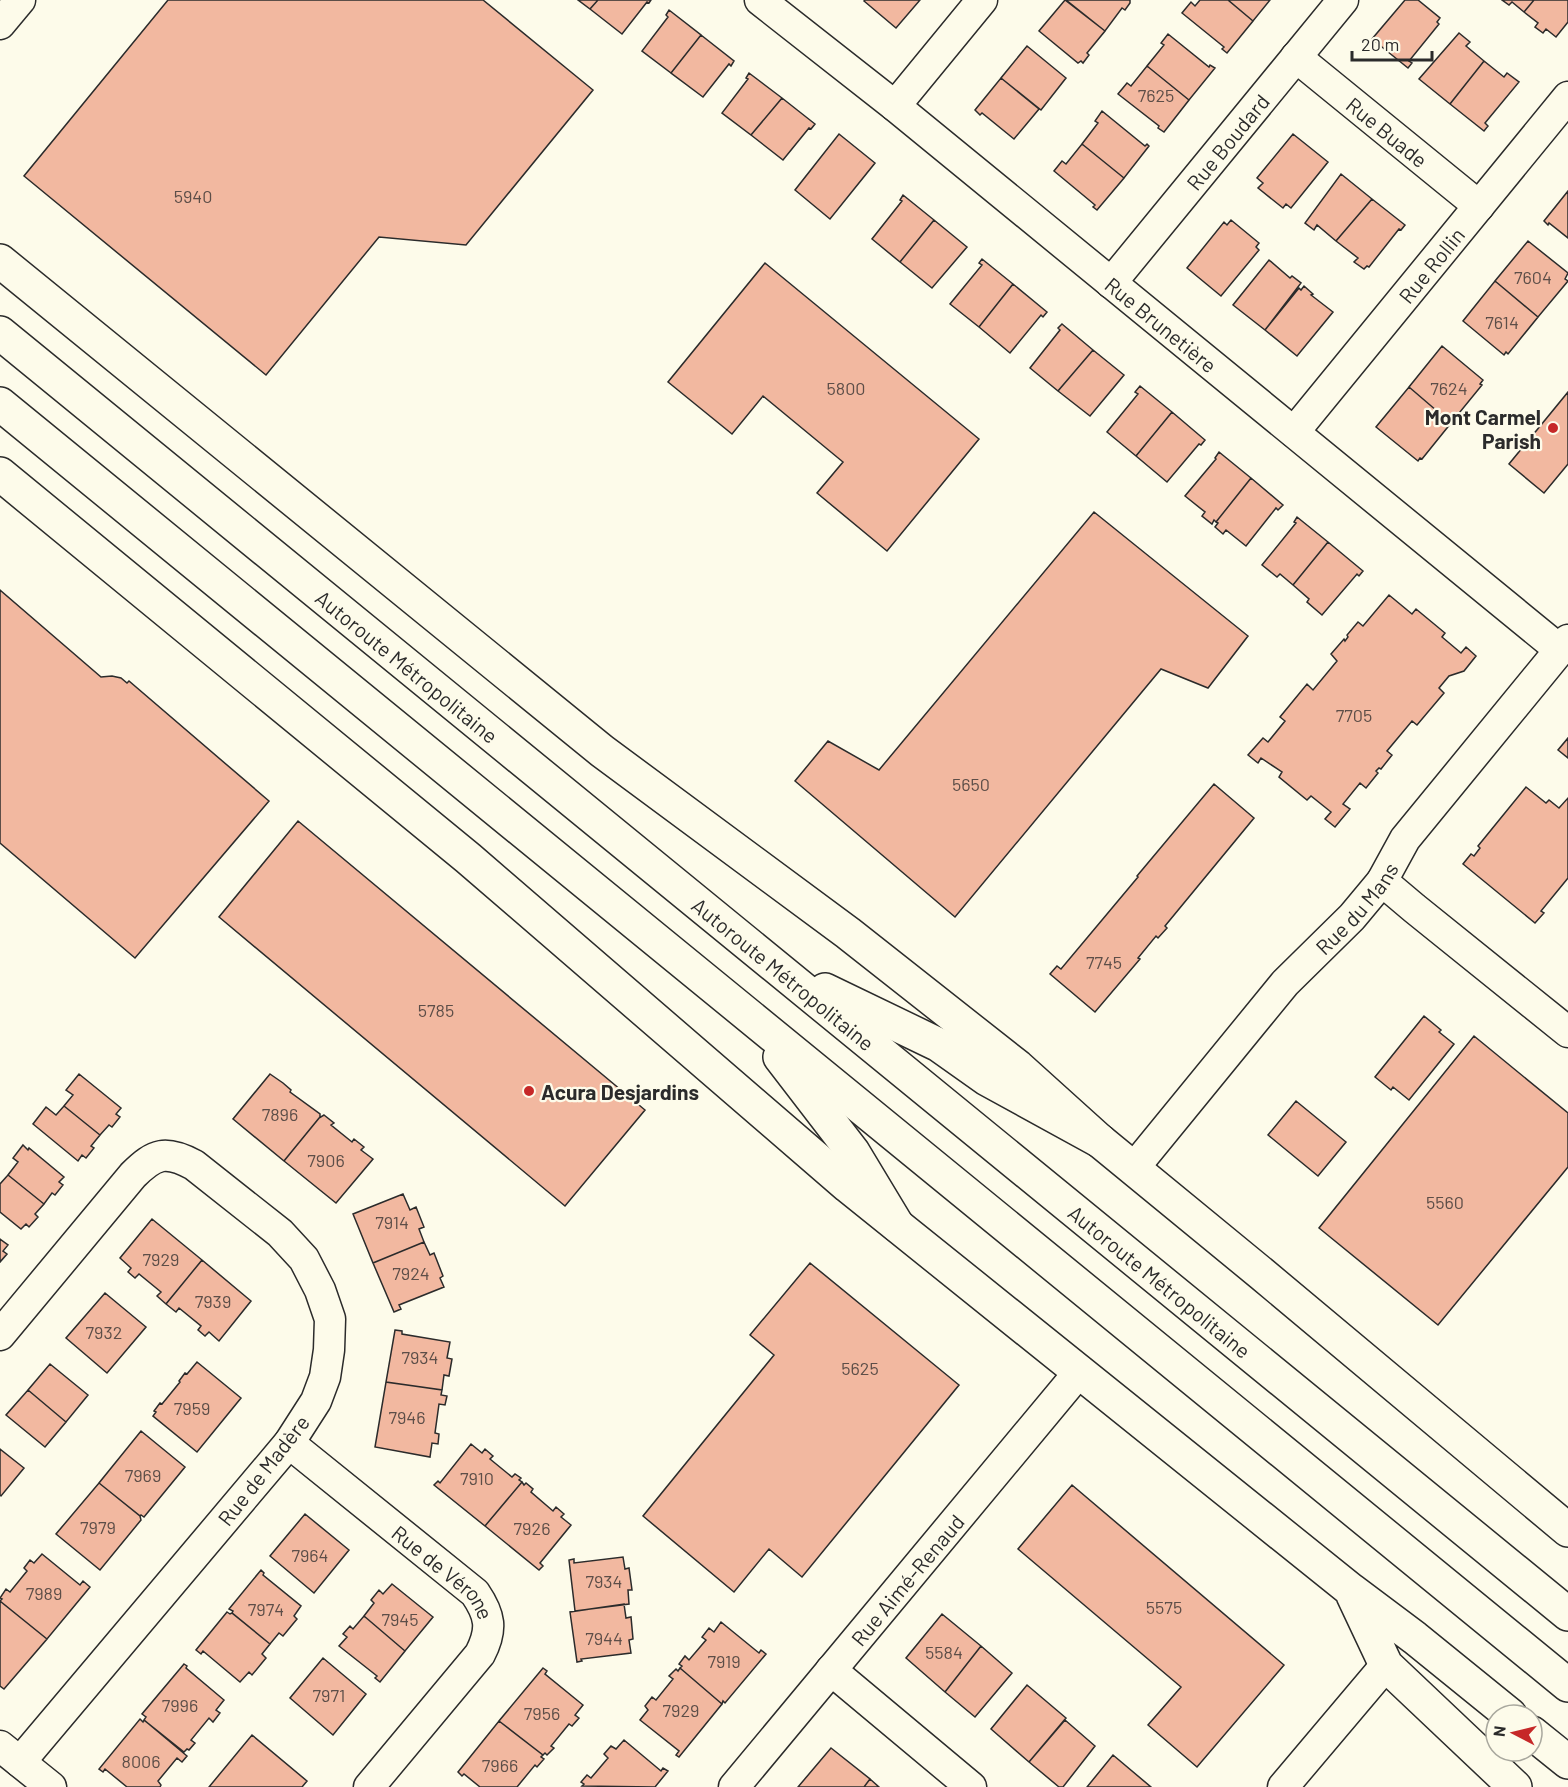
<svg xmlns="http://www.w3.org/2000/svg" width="1568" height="1787" font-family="Barlow,sans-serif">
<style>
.building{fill:#f2b8a0;stroke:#2b2b2b;stroke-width:1.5}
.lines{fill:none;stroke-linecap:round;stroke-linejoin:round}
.minor-casing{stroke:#2b2b2b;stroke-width:33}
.major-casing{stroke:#2b2b2b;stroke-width:36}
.highway-casing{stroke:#2b2b2b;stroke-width:36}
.minor{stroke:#fdfbea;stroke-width:30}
.major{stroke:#fdfbea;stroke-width:33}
.highway{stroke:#fdfbea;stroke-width:33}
.poi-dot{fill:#c62828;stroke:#fdfbea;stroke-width:2}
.labels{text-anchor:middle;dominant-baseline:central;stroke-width:4.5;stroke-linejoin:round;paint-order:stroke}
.number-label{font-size:18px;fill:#5d4e48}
.street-label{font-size:21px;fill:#2b2b2b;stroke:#fdfbea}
.poi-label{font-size:21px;font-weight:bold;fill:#2b2b2b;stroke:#fdfbea;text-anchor:end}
</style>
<rect width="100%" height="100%" fill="#fdfbea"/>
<!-- building -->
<path class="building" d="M168,0H483L593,90L466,245L379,237L266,375L24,176Z
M578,0H598L590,9Z
M598,0H651L649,3L647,2L622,34L590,9Z
M865,0H920L896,28L864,1Z
M1065,0L1105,31L1087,53L1089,55L1083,63L1081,61L1078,63L1039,31Z
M1066,0H1130V3L1125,10L1122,8L1105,31Z
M1200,0H1228L1253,21L1227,53L1222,49L1224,47L1182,13L1191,2L1195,6Z
M1228,0H1270L1253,21Z
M1405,0H1418L1440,18L1437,22L1439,24L1409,61L1412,63L1408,68L1372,39Z
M1502,0H1534L1524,12L1512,2L1509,5Z
M1534,0H1568V22L1556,37L1546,29L1543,33L1535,27L1538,23L1524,12Z
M669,10L701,35L671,73L642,51L668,17L666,15Z
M1459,33L1470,42L1466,46L1484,61L1450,104L1419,79Z
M1168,34L1209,67L1210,65L1215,68L1189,100L1147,66L1164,45L1161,43Z
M701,35L734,61L731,66L729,64L703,97L671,73Z
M1027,46L1066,78L1041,110L1001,78Z
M1484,61L1504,77L1507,73L1519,82L1485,123L1488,126L1484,131L1450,104Z
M1147,66L1189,100L1164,132L1158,128L1159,126L1118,94L1127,83L1131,86Z
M749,73L782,98L751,135L722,113L748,79L746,78Z
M1001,78L1039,109L1014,139L982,113L980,115L975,110Z
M782,98L815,124L811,129L809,128L783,160L751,135Z
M1102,111L1145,146L1147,144L1149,146L1124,178L1082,144L1098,123L1095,121Z
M839,134L875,163L830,219L795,190Z
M1293,134L1328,162L1291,208L1286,204L1283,208L1258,188L1263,183L1257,178Z
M1082,144L1124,178L1097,210L1093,207L1095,205L1054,171L1062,161L1066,164Z
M1341,174L1372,199L1336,241L1317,225L1314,230L1305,223Z
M1568,191V238L1549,223L1548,225L1544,221Z
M903,195L934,220L900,262L872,239L902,201L900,200Z
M1372,199L1405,225L1401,230L1399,229L1369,267L1367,266L1364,269L1354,262L1358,258L1336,241Z
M934,220L967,247L932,288L900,262Z
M1231,220L1259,243L1256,247L1259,250L1221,296L1187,268L1224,222L1227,225Z
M1528,241L1568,273L1565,279L1568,281L1538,317L1495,281Z
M982,259L1013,284L979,327L950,304L982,265L979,263Z
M1269,260L1290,278L1292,276L1301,283L1265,330L1233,305Z
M765,263L979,439L887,551L817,493L843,462L763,396L732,434L668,382Z
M1495,281L1538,317L1508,354L1506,352L1504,355L1463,321Z
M1013,284L1047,312L1043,317L1041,315L1010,353L979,327Z
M1304,286L1313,294L1311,295L1333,312L1297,356L1265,330L1299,288L1301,290Z
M1062,324L1093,350L1058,391L1030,368L1060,330L1058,328Z
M1442,346L1483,380L1480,384L1482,385L1451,423L1409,387Z
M1093,350L1124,375L1090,416L1058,391Z
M1140,386L1172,412L1136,456L1107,432L1138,394L1135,392Z
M1409,387L1451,423L1422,459L1420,458L1418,461L1376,427Z
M1568,392V464L1544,493L1509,464Z
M1172,412L1205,440L1201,445L1199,444L1167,482L1136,456Z
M1219,452L1251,478L1216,522L1214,520L1212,524L1202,516L1205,512L1185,496L1216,459L1215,458Z
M1251,478L1283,505L1278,510L1276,508L1246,546L1226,530L1223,534L1215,527L1218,523L1216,522Z
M1094,512L1248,636L1208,688L1161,669L955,917L795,781L828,741L879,770Z
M1297,517L1328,542L1293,585L1280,574L1277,577L1262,565L1296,523L1294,522Z
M1328,542L1363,571L1359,576L1357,574L1322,615L1307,602L1309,599L1293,585Z
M0,590L101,677L112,676L121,678L127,683L129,681L269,801L135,958L0,843Z
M1389,595L1412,614L1416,609L1445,633L1442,637L1461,653L1466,647L1476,656L1464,671L1449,676L1439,688L1444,693L1417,725L1412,721L1387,751L1392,755L1381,769L1379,768L1376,771L1378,773L1366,788L1360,783L1343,804L1350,809L1335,827L1325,819L1331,812L1311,796L1307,800L1279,777L1282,772L1261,758L1258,763L1248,755L1263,738L1268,742L1285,721L1280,717L1307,684L1313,690L1337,661L1331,654L1344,639L1345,641L1348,637L1347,635L1358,622L1363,626Z
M1568,738V758L1558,750Z
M1214,784L1254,818L1165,926L1167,928L1158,938L1156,936L1138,958L1140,959L1095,1012L1050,974L1057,966L1061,969L1138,877L1137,876Z
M1526,787L1546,803L1549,800L1559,808L1568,798V878L1541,911L1544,913L1535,923L1463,864L1471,854L1474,856L1480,848L1478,846Z
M298,821L645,1110L565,1206L219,917Z
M1424,1016L1441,1030L1439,1032L1454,1044L1409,1100L1393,1087L1391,1090L1375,1077Z
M1474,1036L1568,1113V1167L1438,1325L1319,1228Z
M79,1074L121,1108L116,1114L120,1117L112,1127L109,1125L100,1135L64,1106L73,1095L66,1090Z
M270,1074L283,1083L291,1090L290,1092L320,1114V1117L284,1161L233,1119Z
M1296,1101L1346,1142L1318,1176L1268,1135Z
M64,1106L100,1135L91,1146L94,1148L86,1158L82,1155L78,1161L33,1124L46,1107L56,1115Z
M324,1115L334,1123L331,1125L352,1142L354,1139L364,1147L361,1150L373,1159L336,1203L284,1161L319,1118Z
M23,1145L28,1150L29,1148L64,1177L59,1182L63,1185L55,1195L52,1193L44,1204L8,1175L18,1162L13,1158Z
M8,1175L44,1204L35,1214L38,1217L29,1227L26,1224L21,1229L0,1212V1184Z
M403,1194L410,1210L416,1207L424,1227L419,1229L424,1242L373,1263L353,1214Z
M152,1219L202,1260L166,1304L157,1296L161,1292L139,1274L135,1278L128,1272L131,1268L120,1258Z
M0,1239L8,1245L3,1251L7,1254L0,1262Z
M424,1242L430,1255L434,1253L443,1276L440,1278L444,1287L399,1305L401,1309L394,1312L373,1263Z
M202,1260L251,1301L219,1341L209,1332L205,1336L198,1330L201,1326L179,1308L176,1312L166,1304Z
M810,1263L959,1385L802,1577L769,1549L734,1592L643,1516L774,1355L750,1335Z
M105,1293L146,1327L107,1373L66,1338Z
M395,1330L402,1331V1334L450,1342L447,1358L452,1359L449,1376L444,1375L442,1390L386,1382Z
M197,1362L241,1398L197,1452L153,1416L156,1412L154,1411L160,1403L162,1404L180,1382L179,1381L185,1373L187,1374Z
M50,1364L88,1395L66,1422L28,1390Z
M386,1382L442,1390L441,1395L447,1396L445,1405L439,1404L435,1433L439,1434L438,1444L432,1443L430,1457L375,1447Z
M28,1390L66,1422L45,1447L6,1415Z
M141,1431L185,1467L144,1517L141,1515L140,1516L99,1483Z
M471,1444L482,1453L485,1449L493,1456L490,1459L512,1477L515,1474L521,1478L519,1480L522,1482L485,1526L434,1485L438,1481L440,1483Z
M0,1449L24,1468L1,1496L0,1495Z
M522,1482L524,1485L526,1483L533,1489L531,1492L553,1511L556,1507L564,1514L561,1517L571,1525L540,1563L543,1566L539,1570L485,1526Z
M99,1483L140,1516L141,1520L100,1570L56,1534Z
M1072,1485L1284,1665L1197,1767L1148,1725L1181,1687L1018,1549Z
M305,1514L349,1550L314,1593L270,1556Z
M42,1554L80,1585L83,1581L90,1587L47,1639L0,1601L2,1599L0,1598L6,1589L10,1592L27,1571L24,1568L30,1560L34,1563Z
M623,1557L625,1569L629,1568L632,1590H628L629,1604L575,1611L569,1560L574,1559V1563Z
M261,1570L264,1573L263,1575L301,1606L294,1616L297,1619L283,1636L279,1633L270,1644L232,1613L233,1611L229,1609Z
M392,1584L433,1617L405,1651L364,1616L374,1603L371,1600L379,1590L383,1594Z
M0,1601L47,1639L4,1689L0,1686Z
M624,1604L626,1618L631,1617L633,1639L629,1640L631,1653L581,1659L582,1661L577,1662L570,1612Z
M227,1612L230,1614L232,1613L270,1644L262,1654L266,1658L252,1675L249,1672L240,1682L203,1651L201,1654L196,1650Z
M942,1614L981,1646L945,1692L906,1658Z
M364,1616L405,1651L380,1682L375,1678L377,1676L339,1646L347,1637L343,1634L350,1626L353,1629Z
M721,1622L759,1653L761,1650L766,1654L725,1703L723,1701L722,1704L680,1668L682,1666L679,1664L685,1656L689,1660L706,1640L702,1637L709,1628L714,1632Z
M981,1646L1012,1673L975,1717L945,1692Z
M323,1658L366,1694L333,1735L290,1698Z
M184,1664L187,1666L186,1668L224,1700L216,1710L220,1713L213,1722L209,1718L191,1740L195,1743L189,1750L187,1749L184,1752L144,1720L146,1717L142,1714Z
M543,1668L547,1671L545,1674L583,1705L575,1715L579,1718L572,1726L569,1724L551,1746L554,1748L547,1755L545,1753L543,1755L499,1721Z
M680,1668L722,1704L679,1757L676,1755L679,1751L640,1720L648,1710L645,1706L652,1697L656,1700L673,1679L669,1676L676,1669L678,1671Z
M1027,1685L1066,1718L1029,1762L991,1729Z
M140,1719L143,1722L144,1720L187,1756L182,1762L177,1758L158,1781L161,1785L160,1787H127L105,1769L103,1772L99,1769Z
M1065,1720L1095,1746L1063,1787H1059L1029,1762Z
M499,1721L543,1755L541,1757L544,1759L537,1767L535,1765L517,1787H480L464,1774L462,1776L458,1772Z
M252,1735L307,1781L302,1787H209Z
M624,1740L661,1771L663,1768L668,1771L655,1787L582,1786L584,1784L581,1782L587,1775L591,1778L608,1758L604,1754L611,1746L616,1749Z
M831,1748L870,1779L864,1787H798Z
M1113,1755L1151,1787H1087Z
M870,1779L879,1787H864Z"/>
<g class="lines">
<defs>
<g id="minor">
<path id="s1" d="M760,0L895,106L1560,650"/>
<path d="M0,24L20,0"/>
<path id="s2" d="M1296,57L1479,206"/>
<path d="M895,106L982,0"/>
<path id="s3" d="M1111,283L1343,0"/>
<path id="s4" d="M1294,432L1568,97"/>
<path d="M1382,881L1414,908L1568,1032"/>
<path id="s5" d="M1133,1169L1285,983L1352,917L1382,881L1405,839L1568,640"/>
<path d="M0,1335L133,1175C155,1153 166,1150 194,1165L280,1233L304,1259L320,1290L330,1319L329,1350L325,1377L316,1401L289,1443L20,1762"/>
<path id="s6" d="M289,1443L475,1593C490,1615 493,1629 480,1654L369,1787"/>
<path d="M831,1670L971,1787"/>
<path d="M0,1746L51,1787"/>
<path id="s7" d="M734,1787L1080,1371"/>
<path d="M1283,1787L1386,1665"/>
</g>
<path id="major" d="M0,261L602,751L848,933L1018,1067L1100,1141L1262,1274L1568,1530
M0,474L468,858L848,1186L1351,1590L1415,1638L1510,1715
M1353,1595L1386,1665L1515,1787
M1532,1733L1568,1762"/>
<g id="highway">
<path id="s8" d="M0,333L1568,1614"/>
<path d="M0,404L1568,1685"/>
<path d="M825,990L939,1045L987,1079L1100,1141"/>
<path d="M780,1057L853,1152L897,1225"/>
</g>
</defs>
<!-- minor casing -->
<use href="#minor" class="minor-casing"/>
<!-- major casing -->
<use href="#major" class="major-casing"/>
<!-- highway casing -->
<use href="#highway" class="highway-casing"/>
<!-- minor -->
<use href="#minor" class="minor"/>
<!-- major -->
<use href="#major" class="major"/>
<!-- highway -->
<use href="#highway" class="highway"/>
</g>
<!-- markers -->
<g class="poi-dot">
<circle cx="1553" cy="428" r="6"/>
<circle cx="529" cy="1091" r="6"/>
</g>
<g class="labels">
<!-- number labels -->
<g class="number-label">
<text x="1156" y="95">7625</text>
<text x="193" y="196">5940</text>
<text x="1533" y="277">7604</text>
<text x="1502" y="322">7614</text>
<text x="846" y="388">5800</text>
<text x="1449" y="388">7624</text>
<text x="1354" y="715">7705</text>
<text x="971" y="784">5650</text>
<text x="1104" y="962">7745</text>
<text x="436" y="1010">5785</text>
<text x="280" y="1114">7896</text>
<text x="326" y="1160">7906</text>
<text x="1445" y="1202">5560</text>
<text x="392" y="1222">7914</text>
<text x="161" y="1259">7929</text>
<text x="411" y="1273">7924</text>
<text x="213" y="1301">7939</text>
<text x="104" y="1332">7932</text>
<text x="420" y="1357">7934</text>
<text x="860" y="1368">5625</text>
<text x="192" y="1408">7959</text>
<text x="407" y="1417">7946</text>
<text x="143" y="1475">7969</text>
<text x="477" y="1478">7910</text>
<text x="98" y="1527">7979</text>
<text x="532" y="1528">7926</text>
<text x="310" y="1555">7964</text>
<text x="604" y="1581">7934</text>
<text x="44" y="1593">7989</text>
<text x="1164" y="1607">5575</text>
<text x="266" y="1609">7974</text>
<text x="400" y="1619">7945</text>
<text x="604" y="1638">7944</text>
<text x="944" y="1652">5584</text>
<text x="724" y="1661">7919</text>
<text x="329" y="1695">7971</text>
<text x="180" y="1705">7996</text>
<text x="681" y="1710">7929</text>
<text x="542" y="1713">7956</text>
<text x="141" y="1761">8006</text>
<text x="500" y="1765">7966</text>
</g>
<!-- street labels -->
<g class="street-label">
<text stroke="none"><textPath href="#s2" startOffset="118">Rue Buade</textPath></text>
<text stroke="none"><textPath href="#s3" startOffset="183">Rue Boudard</textPath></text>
<text stroke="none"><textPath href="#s4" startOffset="216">Rue Rollin</textPath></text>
<text stroke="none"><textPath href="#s1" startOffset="516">Rue Brunetière</textPath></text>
<text stroke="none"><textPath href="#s8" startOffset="526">Autoroute Métropolitaine</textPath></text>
<text stroke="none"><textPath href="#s5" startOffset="344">Rue du Mans</textPath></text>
<text stroke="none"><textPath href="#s8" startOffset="1012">Autoroute Métropolitaine</textPath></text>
<text stroke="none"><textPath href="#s8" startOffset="1498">Autoroute Métropolitaine</textPath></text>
<text transform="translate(263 1470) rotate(-52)">Rue de Madère</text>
<text stroke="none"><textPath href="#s6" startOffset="202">Rue de Vérone</textPath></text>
<text stroke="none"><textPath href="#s7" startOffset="270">Rue Aimé-Renaud</textPath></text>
</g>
<!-- poi labels -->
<g class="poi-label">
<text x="1541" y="416">Mont Carmel<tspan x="1541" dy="24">Parish</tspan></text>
<text x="541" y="1091" text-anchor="start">Acura Desjardins</text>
</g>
</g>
<!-- north arrow -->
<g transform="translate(1514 1733) rotate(277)"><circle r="28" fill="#fdfbea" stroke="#a9a89e" stroke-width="1.5"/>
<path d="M0-4.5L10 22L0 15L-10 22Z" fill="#c62828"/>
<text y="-9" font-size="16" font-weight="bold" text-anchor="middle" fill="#2b2b2b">N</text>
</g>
<!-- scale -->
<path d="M1352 51v9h80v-9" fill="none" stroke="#2b2b2b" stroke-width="3"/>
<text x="1361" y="51" font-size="18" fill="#2b2b2b" stroke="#fdfbea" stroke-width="4.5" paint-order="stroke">20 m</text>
</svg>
